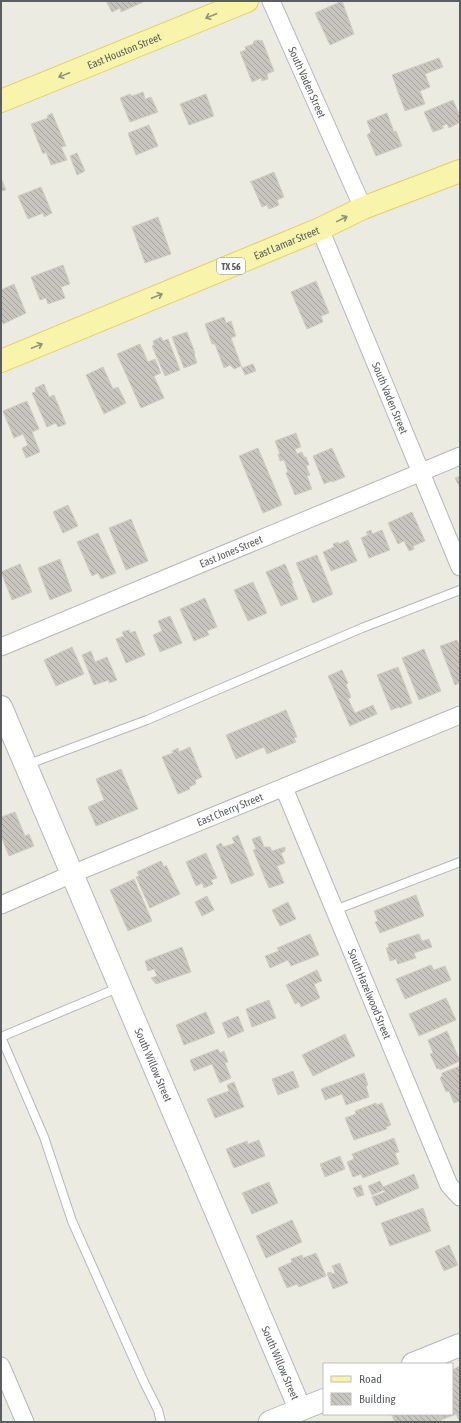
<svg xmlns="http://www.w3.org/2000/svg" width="461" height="1423" font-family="'Asap Condensed',sans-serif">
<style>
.building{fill:url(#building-back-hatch);stroke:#d0cdc1}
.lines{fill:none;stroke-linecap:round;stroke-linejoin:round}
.lane-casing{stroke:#b4b7bb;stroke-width:10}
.street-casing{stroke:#b4b7bb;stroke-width:19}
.secondary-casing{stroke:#b5b8bd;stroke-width:24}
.primary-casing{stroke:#e5ce61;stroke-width:24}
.lane{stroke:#fff;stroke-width:8}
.street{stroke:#fff;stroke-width:17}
.secondary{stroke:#fff;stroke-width:22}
.primary{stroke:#f8f4ab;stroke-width:22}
.oneway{stroke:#91927b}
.labels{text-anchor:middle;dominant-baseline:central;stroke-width:3;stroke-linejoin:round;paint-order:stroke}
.shield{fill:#fff;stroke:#8c8e90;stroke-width:1}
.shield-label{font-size:10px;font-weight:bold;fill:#5a5d61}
.street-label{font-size:11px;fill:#5a5d61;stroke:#fff}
</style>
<defs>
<pattern id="building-back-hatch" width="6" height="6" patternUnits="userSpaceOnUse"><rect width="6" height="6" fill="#c7c5be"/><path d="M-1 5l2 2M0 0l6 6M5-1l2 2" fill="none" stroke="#a5a39e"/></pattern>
</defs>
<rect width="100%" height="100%" fill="#ecebe2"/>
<!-- building -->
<path class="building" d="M106,1H142L143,2L121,12L120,8L112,12Z
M342,1L354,34L330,45L315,13Z
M258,40L261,41L262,40L274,71L267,74L268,79L262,81L261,78L252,82L240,52L246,50L245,47L253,44L254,41Z
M439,58L443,67L425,74L430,87L420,91L425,104L405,111L392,75Z
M143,92L145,99L151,97L158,112L130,122L120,98L130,94L132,96Z
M206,94L214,116L189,125L180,104Z
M453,100L460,116V122L449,128L447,124L442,126L444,128L433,132L424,112Z
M52,113L66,146L61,147L67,160L51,165L46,152L43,154L31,124L48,118L47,116Z
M387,113L394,132L396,131L402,146L376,156L367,135L371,132L367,121Z
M149,125L158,146L136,155L128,133Z
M77,153L85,171L77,175L70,156Z
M274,172L284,197L277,200L279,205L269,209L267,205L262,207L251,182H250Z
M1,178L6,190L1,191Z
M41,187L52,213L44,217L43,213L28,219L18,196Z
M158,217L171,254L145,263L132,227Z
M63,265L70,284L61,287L65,298L48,304L46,298L40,300L31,277Z
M316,281L329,313L321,316L323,322L307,329L291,292Z
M14,284L26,313L3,324L1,320V290Z
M224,317L226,323L231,321L236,336L231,338L242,368L253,364L256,371L245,375L241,366L234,369L230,365L224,368L215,344H212L205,324Z
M187,332L195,353L194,354L197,363L184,368L172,337Z
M161,337L163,341L168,339L180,370L165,376L152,346L154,345L153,341Z
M140,344L148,362L155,359L161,373L154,376L164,398L141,408L117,354Z
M103,367L113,389L118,387L126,403L104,414L86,375Z
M44,384L49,397L54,395L66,424L58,427L56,423L47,427L32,393L36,392L35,388Z
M27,401L39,429L32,432L40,452L26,458L22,448L28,445L23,434L14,438L3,411Z
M296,433L301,447L295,449L297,454L302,452L304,457H306L309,465L306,466L310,475L307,476L312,489L295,495L286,473L288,472L284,460L280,461L278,454H280L275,441Z
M258,448L282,505L263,513L239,456Z
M332,448L345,477L332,482L331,481L324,484L313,456Z
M460,476V488L455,478Z
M68,505L78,526L63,533L53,512Z
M412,512L425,541L413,546L414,549L409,551L404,541L398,544L388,523Z
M131,519L148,561L126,570L109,528Z
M371,530L372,534L382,530L390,550L369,558L361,538L368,535L366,532Z
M98,533L116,573L101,579L98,573L92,576L77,542Z
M348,540L357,561L331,571L323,552L334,547L333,544L338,542L339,544Z
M317,555L333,594L313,603L296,563Z
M60,559L72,591L50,600L38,568Z
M20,564L32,592L12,600L1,572Z
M285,564L293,583L292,584L298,599L281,606L266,572Z
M253,582L267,613L248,621L234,590Z
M205,598L217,627L207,631L209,635L194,641L180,609Z
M170,616L182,643L160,652L153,635L162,631L158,621Z
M129,630L130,633L135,631L145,655L126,663L116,639L124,636L122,632Z
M457,640L460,647V683L455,685L440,646Z
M72,647L84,674L56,686L44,660Z
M424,649L441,691L419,700L402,658Z
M91,651L95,662L107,657L117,680L109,683V680L94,685L82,655Z
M398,667L412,703L400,708L399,707L391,710L377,675Z
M342,670L348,683L346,685L351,697L348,699L355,713L373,705L377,714L350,726L328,676Z
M286,710L297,737L294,738L296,742L267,754L264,747L236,759L226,735Z
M190,747L202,777L195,780L196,784L189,787L190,789L178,794L162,757L173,753L172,751L178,748L179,752Z
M121,769L138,809L96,826L88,807L104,800L96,779Z
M15,812L25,836L29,834L34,846L9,856L1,836V817Z
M238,835L254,875L231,884L216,846L221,843L223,847L235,843L232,838Z
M260,836L264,847H270L272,851L285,847V851L281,853L285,863L277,866L284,883L269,888L253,850L256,849L252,839Z
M206,853L217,878L211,880L213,884L204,888L202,883L196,886L186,862Z
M161,861L164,867L166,865L180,894L150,908L136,877L139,876L137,872Z
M134,879L152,921L128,931L110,890Z
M416,895L424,916L380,933L375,922L378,921L374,911Z
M207,896L214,910L202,916L195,902Z
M288,902L296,919L280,926L272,910Z
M310,934L319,955L291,966L288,960L270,968L265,956L279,951L277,948Z
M419,934L422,941L429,939L432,947L414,953L416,958L398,964L396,959L390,961L386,948L389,947L388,944Z
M182,947L191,972L156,984L151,978L157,976L154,969L148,971L145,961Z
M431,965L434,970L445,966L451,980L405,999L396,979Z
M317,970L322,981L314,984L320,998L301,1007L299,1002L295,1004L286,985Z
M446,998L456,1020L419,1036L409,1014Z
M269,1000L276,1018L252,1027L246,1009Z
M206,1012L215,1033L184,1045L176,1025Z
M238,1016L244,1031L228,1038L222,1023Z
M447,1031L460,1061L440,1070L439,1068L437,1069L430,1054L433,1053L428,1040Z
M345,1034L355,1056L313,1076L302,1055Z
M218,1049L220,1053L224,1051L228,1062L225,1063L231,1078L220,1083L212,1064L194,1071L190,1060Z
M460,1066V1101L454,1103L449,1091L446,1092L440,1078L442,1076V1073Z
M293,1071L299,1087L278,1095L272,1079Z
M364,1073L368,1085L366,1086L369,1097L346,1105L342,1094L325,1100L321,1089Z
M234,1082L244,1107L215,1118L207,1099L229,1091L227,1085Z
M376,1103L377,1105L382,1103L391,1125L386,1127L387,1129L354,1140L345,1118L356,1114L355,1111Z
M394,1138L399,1152L395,1153L399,1164L363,1178L361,1174L353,1177L347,1162L354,1159L352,1154Z
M259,1140L265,1156L234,1168L226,1149L247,1141L248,1144Z
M340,1156L345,1169L325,1177L320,1164Z
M414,1174L419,1188L376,1206L372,1197L385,1192L384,1190L372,1195L368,1186L380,1181L383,1187Z
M269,1182L278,1203L252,1214L242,1193Z
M361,1185L364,1195L357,1197L353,1188Z
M423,1208L431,1231L390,1246L381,1223Z
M292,1220L302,1242L266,1258L256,1236Z
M449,1245L458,1265L444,1271L435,1251Z
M316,1253L326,1276L299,1287L297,1284L287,1288L278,1268L292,1262L291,1259L302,1255L303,1258Z
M340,1263L348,1283L333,1289L327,1273L331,1272L332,1274L335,1273L332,1266Z
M460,1366V1422L456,1414L441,1420L438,1414H452V1370Z
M391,1414H438L442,1422H395Z"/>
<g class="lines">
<defs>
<path id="lane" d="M26,765L147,720L362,628L460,590
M335,910L460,862
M1,1037L44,1137L72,1221L144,1382L158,1410L161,1422
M1,1037L120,987"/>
<g id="street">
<path id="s1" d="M271,1L363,208"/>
<path id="s2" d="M320,229L460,567"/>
<path id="s3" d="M1,647L460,456"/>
<path id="s4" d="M284,788L449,1185L460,1197"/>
<path id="s5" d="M1,905L72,874L460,715"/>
<path d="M1,1366L25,1422"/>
</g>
<g id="secondary">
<path id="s6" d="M1,707L300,1409"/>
<path d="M413,1364L460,1345"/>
<path d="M270,1422L324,1400"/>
</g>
<g id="primary">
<path id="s7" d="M1,101L247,1"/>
<path id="s8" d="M1,361L320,229L363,208L460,171"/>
</g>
</defs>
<!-- lane casing -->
<use href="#lane" class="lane-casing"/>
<!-- street casing -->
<use href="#street" class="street-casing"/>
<!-- secondary casing -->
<use href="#secondary" class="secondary-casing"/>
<!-- primary casing -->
<use href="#primary" class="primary-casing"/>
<!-- lane -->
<use href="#lane" class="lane"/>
<!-- street -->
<use href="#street" class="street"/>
<!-- secondary -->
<use href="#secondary" class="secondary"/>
<!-- primary -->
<use href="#primary" class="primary"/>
</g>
<!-- one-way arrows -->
<defs><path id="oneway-shaft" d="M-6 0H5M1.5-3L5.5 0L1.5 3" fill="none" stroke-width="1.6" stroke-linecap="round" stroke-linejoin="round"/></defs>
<g class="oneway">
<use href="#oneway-shaft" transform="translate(211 16) rotate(158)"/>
<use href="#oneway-shaft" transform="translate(64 75) rotate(158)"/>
<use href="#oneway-shaft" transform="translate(342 219) rotate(-26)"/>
<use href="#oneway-shaft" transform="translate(157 296) rotate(-22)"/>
<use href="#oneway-shaft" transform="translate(37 346) rotate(-22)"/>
</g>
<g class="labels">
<!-- shield labels -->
<rect class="shield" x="217" y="258" width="28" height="16" rx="3"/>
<g class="shield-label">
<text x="231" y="266">TX 56</text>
</g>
<!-- street labels -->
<g class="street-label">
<text stroke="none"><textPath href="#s7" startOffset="133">East Houston Street</textPath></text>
<text stroke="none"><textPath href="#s1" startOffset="89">South Vaden Street</textPath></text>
<text stroke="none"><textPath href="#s8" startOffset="309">East Lamar Street</textPath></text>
<text stroke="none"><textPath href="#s2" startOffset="183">South Vaden Street</textPath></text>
<text stroke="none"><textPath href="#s3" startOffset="249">East Jones Street</textPath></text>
<text stroke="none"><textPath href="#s5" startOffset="248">East Cherry Street</textPath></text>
<text stroke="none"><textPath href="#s4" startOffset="223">South Hazelwood Street</textPath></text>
<text stroke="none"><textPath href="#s6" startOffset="389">South Willow Street</textPath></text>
<text stroke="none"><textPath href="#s6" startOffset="713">South Willow Street</textPath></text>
</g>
</g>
<!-- border -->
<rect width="461" height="1423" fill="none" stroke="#5a5d61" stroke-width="4"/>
<!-- legend -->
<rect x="323" y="1363" width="130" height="52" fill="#ffffff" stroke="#bdbec0"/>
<rect x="331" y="1376" width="20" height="6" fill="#f8f4ab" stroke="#bdbec0"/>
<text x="359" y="1383" font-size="12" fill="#5a5d61">Road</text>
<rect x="331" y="1393" width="20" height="12" fill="url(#building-back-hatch)" stroke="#bdbec0"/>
<text x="359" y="1403" font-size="12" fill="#5a5d61">Building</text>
</svg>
